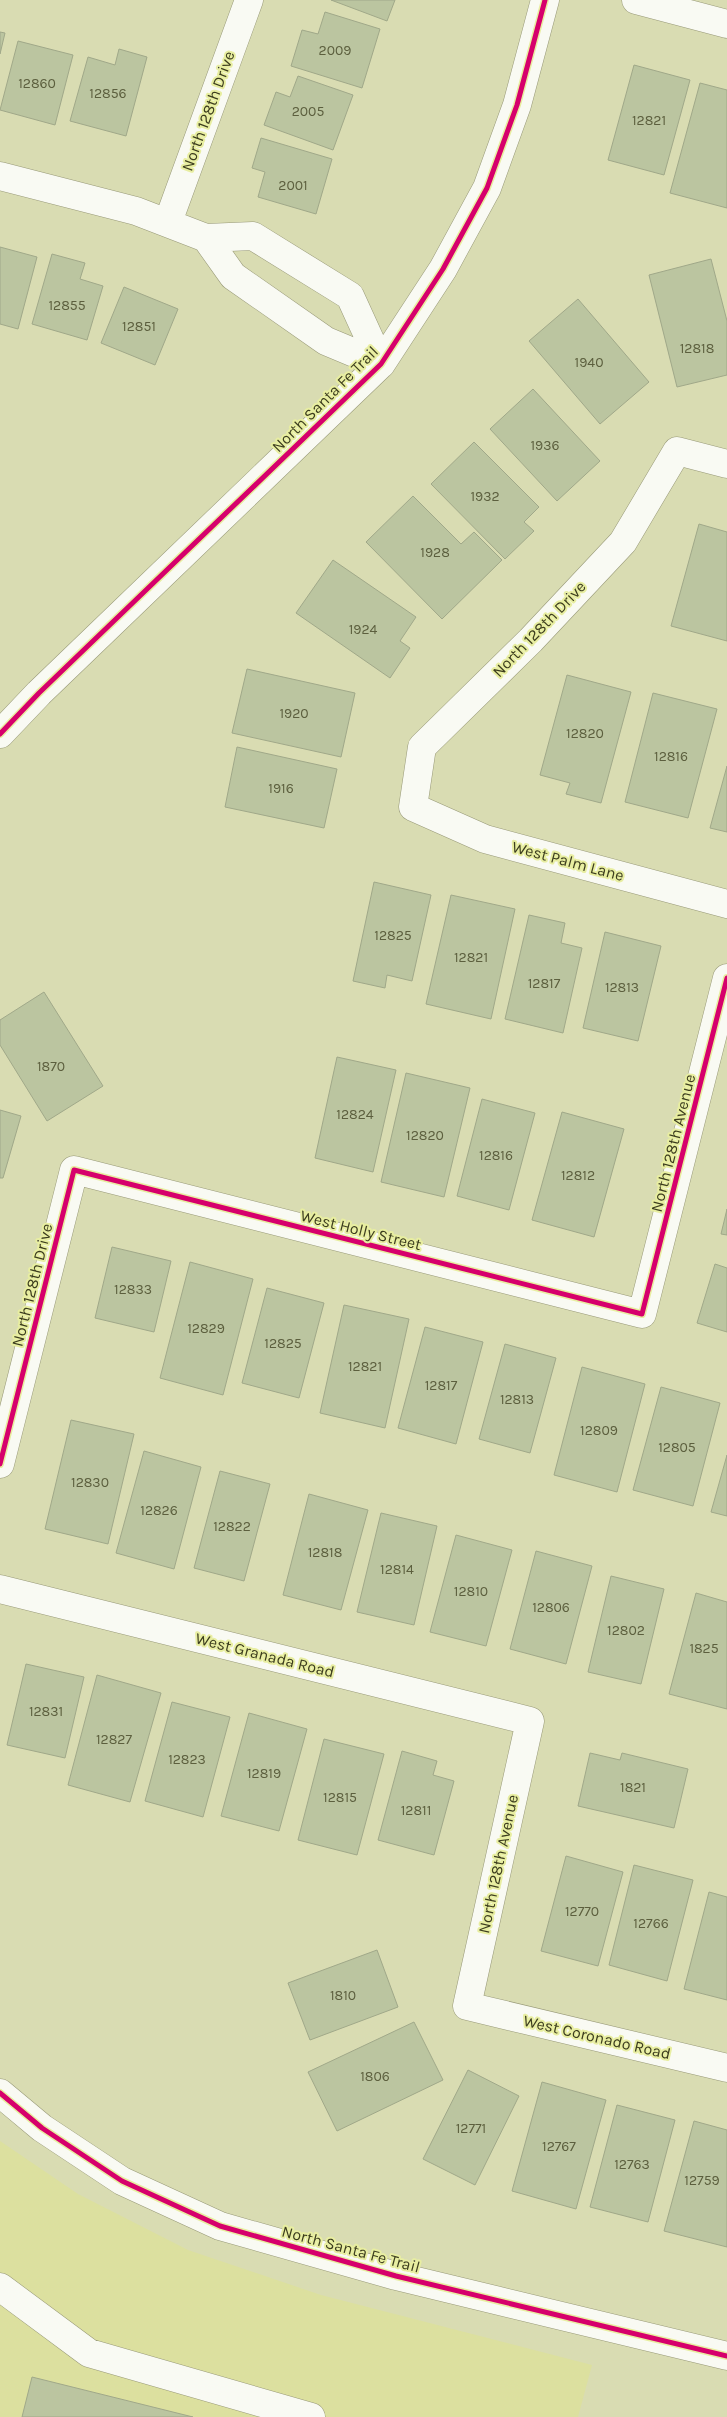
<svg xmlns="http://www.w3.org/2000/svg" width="727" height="2417" font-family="Karla,sans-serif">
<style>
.built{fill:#dce09f}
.building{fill:#bbc5a0;stroke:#a0a889}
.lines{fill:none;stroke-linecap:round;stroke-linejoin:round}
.minor-casing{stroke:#989978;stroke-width:29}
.minor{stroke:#f9faf3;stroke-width:28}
.cycleway-casing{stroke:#e8eea1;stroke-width:8}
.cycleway{stroke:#d6006c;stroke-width:5}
.labels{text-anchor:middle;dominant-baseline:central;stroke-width:4;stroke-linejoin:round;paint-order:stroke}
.number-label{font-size:14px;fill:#5c5f3e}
.street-label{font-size:16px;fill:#3c3d1e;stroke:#e8eea1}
</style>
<rect width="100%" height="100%" fill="#d9dcb2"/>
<!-- built -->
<path class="built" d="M0,2141L78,2194L188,2250L321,2295L592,2365L578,2417H0Z"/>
<!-- building -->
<path class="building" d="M331,0H395L387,21Z
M325,12L380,29L362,88L291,66L302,30L318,34Z
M0,32L5,33L0,54Z
M18,41L73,55L55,125L0,110Z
M119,49L147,57L126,136L70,121L88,57L115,65Z
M634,65L690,80L664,175L608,160Z
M298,76L353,95L333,150L264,125L276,92L290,97Z
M700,83L727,90V208L670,193Z
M261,138L332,159L316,214L258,197L265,172L252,168Z
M0,247L37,257L18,329L0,324Z
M52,254L85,263L80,279L103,286L87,340L32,324Z
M711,259L727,321V375L677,387L649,275Z
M124,287L178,309L155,365L101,343Z
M578,299L649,382L600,424L529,341Z
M533,389L600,461L557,501L490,429Z
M474,442L539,507L524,522L534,531L505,559L431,484Z
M413,496L461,544L474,532L502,560L442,619L366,542Z
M699,524L727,532V641L671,626Z
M333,560L416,617L400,641L410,648L390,678L296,613Z
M247,669L355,693L341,757L232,733Z
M567,675L631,692L601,803L566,794L570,783L540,775Z
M653,693L717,709L688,818L625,802Z
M237,747L337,769L324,828L225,807Z
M727,766V832L710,828Z
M374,882L431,895L412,981L387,975L385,988L353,981Z
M451,895L515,909L491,1019L426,1004Z
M529,915L565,923L561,943L582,948L563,1033L505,1019Z
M605,932L661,946L638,1041L583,1028Z
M44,992L103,1086L47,1121L0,1045V1020Z
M337,1057L396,1070L373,1172L315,1158Z
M406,1073L470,1088L444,1197L381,1182Z
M482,1099L535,1113L509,1210L457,1196Z
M0,1110L21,1116L3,1178H0Z
M562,1112L624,1129L594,1237L532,1220Z
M727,1209V1235L721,1234Z
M112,1247L171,1261L154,1332L95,1318Z
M190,1262L253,1279L223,1395L160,1378Z
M715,1264L727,1268V1332L697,1323Z
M267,1288L324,1303L299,1398L242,1383Z
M344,1305L409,1319L385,1428L320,1413Z
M425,1327L483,1342L456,1444L398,1428Z
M505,1344L556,1358L530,1453L479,1439Z
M582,1367L645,1384L617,1492L554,1475Z
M661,1387L720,1403L693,1506L633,1490Z
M71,1420L134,1434L108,1544L45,1529Z
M144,1451L201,1467L174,1569L116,1553Z
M727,1455V1516L711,1512Z
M220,1471L270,1484L244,1581L194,1568Z
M309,1494L368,1510L341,1610L283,1595Z
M381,1513L437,1526L414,1625L357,1612Z
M456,1535L512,1550L486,1646L430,1632Z
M536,1551L592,1566L566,1664L510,1649Z
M611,1576L664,1589L641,1684L588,1672Z
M696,1593L727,1602V1709L669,1694Z
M26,1664L84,1677L65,1758L7,1745Z
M97,1675L161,1693L130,1802L68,1785Z
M172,1702L230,1717L203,1817L145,1801Z
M249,1713L307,1729L279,1831L221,1816Z
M324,1739L384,1754L357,1855L298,1840Z
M402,1751L437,1761L433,1775L454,1781L434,1855L378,1840Z
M590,1753L620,1760L622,1753L688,1769L674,1828L578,1806Z
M566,1856L623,1872L598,1966L541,1951Z
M634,1865L693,1880L667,1981L609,1965Z
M709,1892L727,1897V2000L684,1989Z
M377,1950L398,2007L310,2040L288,1983Z
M414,2022L443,2080L337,2131L308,2072Z
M468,2070L519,2096L475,2185L423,2159Z
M542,2082L606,2100L576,2209L512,2191Z
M617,2105L675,2120L648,2222L590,2207Z
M694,2121L727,2130V2247L664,2231Z
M32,2377L193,2417H22Z"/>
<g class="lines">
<defs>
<path id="minor" d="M636,0L727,24
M0,176L136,211L206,238L253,236L350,296L381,364
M168,222L249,0
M206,238L233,276L326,341L381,364
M727,464L677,451L623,542L531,640L422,747L413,807L485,839L727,904
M0,734L39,693L381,364L443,269L487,188L517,105L545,0
M0,1464L74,1170L642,1314L727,978
M0,1589L530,1721L467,2006L727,2068
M0,2093L42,2128L122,2181L220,2226L396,2276L727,2356
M0,2287L89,2353L311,2417"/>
</defs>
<!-- minor casing -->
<use href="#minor" class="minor-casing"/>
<!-- minor -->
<use href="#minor" class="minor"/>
<defs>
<path id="cycleway" d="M0,734L39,693L381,364L443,269L487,188L517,105L545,0
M0,1464L74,1170L642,1314L727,978
M0,2093L42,2128L122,2181L220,2226L396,2276L727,2356"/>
</defs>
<!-- cycleway casing -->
<use href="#cycleway" class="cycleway-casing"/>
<!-- cycleway -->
<use href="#cycleway" class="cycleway"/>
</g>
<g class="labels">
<!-- number labels -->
<g class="number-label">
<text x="335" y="50">2009</text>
<text x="37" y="83">12860</text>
<text x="108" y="93">12856</text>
<text x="308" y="111">2005</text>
<text x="649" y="120">12821</text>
<text x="293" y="185">2001</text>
<text x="67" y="305">12855</text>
<text x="139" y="326">12851</text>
<text x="697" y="348">12818</text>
<text x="589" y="362">1940</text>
<text x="545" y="445">1936</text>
<text x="485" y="496">1932</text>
<text x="435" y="552">1928</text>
<text x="363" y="629">1924</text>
<text x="294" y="713">1920</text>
<text x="585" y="733">12820</text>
<text x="671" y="756">12816</text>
<text x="281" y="788">1916</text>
<text x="393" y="935">12825</text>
<text x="471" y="957">12821</text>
<text x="544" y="983">12817</text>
<text x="622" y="987">12813</text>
<text x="51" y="1066">1870</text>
<text x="355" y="1114">12824</text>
<text x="425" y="1135">12820</text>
<text x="496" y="1155">12816</text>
<text x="578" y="1175">12812</text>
<text x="133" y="1289">12833</text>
<text x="206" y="1328">12829</text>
<text x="283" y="1343">12825</text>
<text x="365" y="1366">12821</text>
<text x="441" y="1385">12817</text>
<text x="517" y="1399">12813</text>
<text x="599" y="1430">12809</text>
<text x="677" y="1447">12805</text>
<text x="90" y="1482">12830</text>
<text x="159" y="1510">12826</text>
<text x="232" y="1526">12822</text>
<text x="325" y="1552">12818</text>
<text x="397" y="1569">12814</text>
<text x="471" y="1591">12810</text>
<text x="551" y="1607">12806</text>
<text x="626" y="1630">12802</text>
<text x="704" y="1648">1825</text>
<text x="46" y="1711">12831</text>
<text x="114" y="1739">12827</text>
<text x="187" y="1759">12823</text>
<text x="264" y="1773">12819</text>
<text x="633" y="1787">1821</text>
<text x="340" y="1797">12815</text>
<text x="416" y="1810">12811</text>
<text x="582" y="1911">12770</text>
<text x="651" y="1923">12766</text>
<text x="343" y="1995">1810</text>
<text x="375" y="2076">1806</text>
<text x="471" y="2128">12771</text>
<text x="559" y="2146">12767</text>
<text x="632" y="2164">12763</text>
<text x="702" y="2180">12759</text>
</g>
<!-- street labels -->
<g class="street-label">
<text transform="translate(208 111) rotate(-70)">North 128th Drive</text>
<text transform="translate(325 399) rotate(-45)">North Santa Fe Trail</text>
<text transform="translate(539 629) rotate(-46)">North 128th Drive</text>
<text transform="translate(568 861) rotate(15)">West Palm Lane</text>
<text transform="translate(673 1143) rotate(-76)">North 128th Avenue</text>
<text transform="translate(361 1230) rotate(14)">West Holly Street</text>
<text transform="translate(32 1285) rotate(-76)">North 128th Drive</text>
<text transform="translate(265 1655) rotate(14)">West Granada Road</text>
<text transform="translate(498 1864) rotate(-78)">North 128th Avenue</text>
<text transform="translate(597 2037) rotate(13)">West Coronado Road</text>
<text transform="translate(351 2249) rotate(15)">North Santa Fe Trail</text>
</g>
</g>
</svg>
